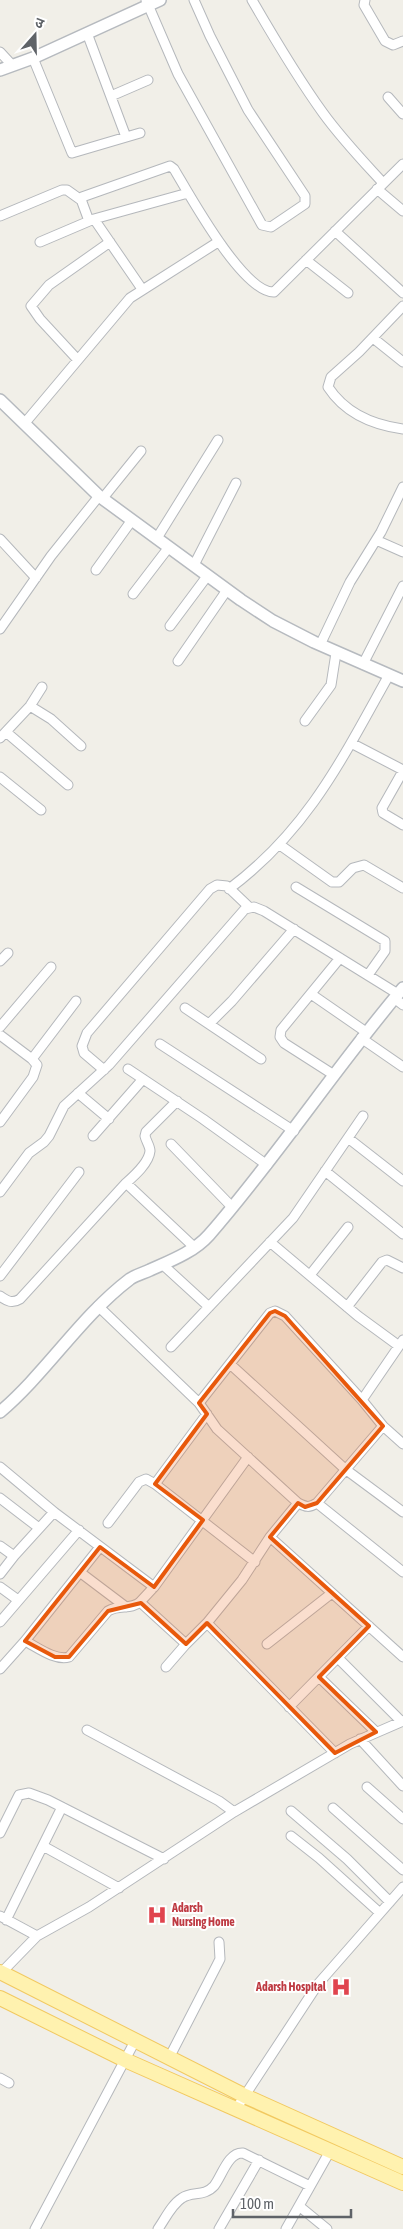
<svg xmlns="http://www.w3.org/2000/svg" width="403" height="2229" font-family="'Asap Condensed','Noto Sans Devanagari',sans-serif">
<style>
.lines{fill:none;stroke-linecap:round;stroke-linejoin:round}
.street-casing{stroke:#b5b8bc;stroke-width:11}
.secondary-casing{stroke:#b6babf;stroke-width:14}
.primary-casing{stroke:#f2c960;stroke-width:16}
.street{stroke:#fff;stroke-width:9}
.secondary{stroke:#fff;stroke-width:11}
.primary{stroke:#fff2af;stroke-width:14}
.marked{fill:#e8590c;fill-opacity:0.2;stroke:#e8590c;stroke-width:4;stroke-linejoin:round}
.labels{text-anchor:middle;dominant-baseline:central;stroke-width:4;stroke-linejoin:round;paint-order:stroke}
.health-label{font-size:12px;font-weight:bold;fill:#be3a42;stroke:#fff;text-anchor:start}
</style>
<rect width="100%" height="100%" fill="#f1efe8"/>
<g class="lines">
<defs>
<path id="street" d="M146,0L178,74L262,225L271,227L302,206L305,204V196L248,110L210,36L194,0
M252,0C274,38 297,77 323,113C341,138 362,160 383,183
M365,0L364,5L385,41L393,45L403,41
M87,33L126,137
M0,52L12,65
M33,58L72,153L140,133
M111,96L148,80
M388,97L403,114
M377,189L403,211
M0,216L62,190H67L81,200
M94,219L142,289
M89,221L82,202V197L170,166L174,169C189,194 243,293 274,292L403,164
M335,231L403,293
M40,242L94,219L188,193
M306,260L348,293
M403,306L359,352L331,377L328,387C345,413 373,425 403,429
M373,338L403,362
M77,359L40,319L31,306L49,285L110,242
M24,424L130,298L218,242
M103,498L141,451
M157,538L218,440
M0,539L36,578
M376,540L403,552
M194,565L236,483
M96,570L132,520
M133,594L169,547
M170,626L208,575
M0,629L51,556L99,496
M320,645L350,582L381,532L403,487
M178,661L227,590
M363,664L403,586
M30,706L51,719L81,746
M305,721L331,685L336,653
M6,732L68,785
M0,738L30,706L42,687
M351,743L403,770
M403,771L382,808L383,813L403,825
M0,777L41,810
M280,845L332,882H339L353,868L364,865L403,888
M296,887L385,941V951L368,975
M229,889C308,830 342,759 389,675
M0,961L8,953
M311,994L366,1032
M394,998L403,1005
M185,1008L261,1059
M209,1024L232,1001L294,929
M0,1027L51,967
M0,1035L32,1059L37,1065L33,1077L0,1122
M361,1038L403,1067
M160,1044L294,1131
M32,1059L76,1001
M128,1069L203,1119L267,1165
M104,1070L84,1053L82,1046L87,1033L210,889L217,885L227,886L249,907
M334,1075L284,1043L280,1037L281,1030L340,958
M78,1093L109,1119
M177,1101L146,1132L145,1136C146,1141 150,1146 150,1151C149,1163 134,1176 126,1183L194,1247
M93,1136L143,1079
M348,1138L403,1181
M171,1144L232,1207
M325,1171L403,1234
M0,1192L29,1153L44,1142L49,1136L64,1106L109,1065L245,909L254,907L264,911L398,994
M270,1242L358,1316L399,1346
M162,1264L209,1307
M310,1275L348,1227
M0,1276L79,1172
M0,1296C7,1301 12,1304 20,1299L126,1183
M98,1306L199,1403L217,1429L298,1503
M347,1307L382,1262L387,1260L403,1268
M403,1340L362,1400L383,1426L317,1503C309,1508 306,1507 298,1503L270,1537L403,1657
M171,1347L293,1218L363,1116
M230,1364L345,1469L403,1512
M199,1403L270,1313L275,1311L285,1316L362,1400
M207,1414L155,1484L255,1562
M383,1426L403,1444
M0,1467L54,1512
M0,1498L39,1528
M317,1503L403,1572
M108,1523L139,1482L146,1479L155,1484
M0,1546L14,1556L54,1512L154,1587L140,1602L186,1644L207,1623L335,1753
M81,1573L126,1607
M0,1574L14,1556
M0,1587L18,1600
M154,1587L248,1457
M0,1622L79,1530
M207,1623L242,1580L270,1537
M25,1641L100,1547
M267,1644L332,1593
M338,1658L401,1721
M166,1667L186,1644
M0,1669L25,1641C37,1647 55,1661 69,1657L108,1611C119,1604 131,1610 140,1602
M319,1677L376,1732
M289,1707L369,1626
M360,1739L403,1786
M367,1787L403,1819
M333,1808L403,1870
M291,1811L347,1859L390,1902
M234,1812L350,1744L403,1721
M0,1833L19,1795L29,1793L48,1800L164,1859
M291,1836L319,1858L380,1913
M43,1846L119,1888
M0,1916L37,1936
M6,1920L62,1807
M1,1973L37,1936L89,1907L234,1812L219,1801L87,1730
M169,2058L217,1965L220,1959L219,1942
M0,2078L9,2083
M236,2109L318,1984L403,1887
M299,2206L327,2229
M35,2229L135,2041
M158,2229C165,2219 172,2204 182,2198C192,2191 204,2197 214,2186C222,2176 228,2152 243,2153L310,2186
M219,2229L259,2160
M286,2229L330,2151"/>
<path id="secondary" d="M0,70L33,58L160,0
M0,400L99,496L241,600L273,621L314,642L403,681
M0,1412C47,1372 80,1317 130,1279C136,1275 144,1273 150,1270C170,1261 194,1252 209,1235C278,1156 335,1068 403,988"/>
<path id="primary" d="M0,1972L245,2096L403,2167
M0,1998L125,2060L403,2183"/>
</defs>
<!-- street casing -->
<use href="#street" class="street-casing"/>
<!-- secondary casing -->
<use href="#secondary" class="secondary-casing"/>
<!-- primary casing -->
<use href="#primary" class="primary-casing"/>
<!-- street -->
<use href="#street" class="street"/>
<!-- secondary -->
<use href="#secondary" class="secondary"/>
<!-- primary -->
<use href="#primary" class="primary"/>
</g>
<!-- marked area -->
<path class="marked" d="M275,1311L285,1316L383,1426L317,1503L305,1507L298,1503L270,1537L369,1626L319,1677L376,1732L335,1753L207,1623L186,1644L141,1603L108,1611L69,1657H55L25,1641L100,1547L154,1587L203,1520L155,1484L207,1414L199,1403L270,1313Z"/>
<!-- icons -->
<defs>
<symbol id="hospital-bare" viewBox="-9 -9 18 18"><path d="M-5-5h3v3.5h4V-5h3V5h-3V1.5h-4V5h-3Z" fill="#e0444e" stroke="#fff" stroke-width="2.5" paint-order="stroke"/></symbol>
</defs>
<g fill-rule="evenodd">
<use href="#hospital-bare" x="143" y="1901" width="28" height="28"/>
<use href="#hospital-bare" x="327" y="1973" width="28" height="28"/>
</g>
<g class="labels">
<!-- health labels -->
<g class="health-label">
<text x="172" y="1908">Adarsh<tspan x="172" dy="14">Nursing Home</tspan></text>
<text x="326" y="1987" text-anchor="end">Adarsh Hospital</text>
</g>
</g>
<!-- north arrow -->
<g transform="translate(35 35) rotate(20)" stroke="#ffffff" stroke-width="4" paint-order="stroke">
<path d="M0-4L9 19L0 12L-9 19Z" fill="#5f6368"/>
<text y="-8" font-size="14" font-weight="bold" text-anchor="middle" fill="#5f6368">उ</text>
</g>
<!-- scale -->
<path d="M233 2209v8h118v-8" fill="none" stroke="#5f6368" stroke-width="2.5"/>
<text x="240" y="2209" font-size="15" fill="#5f6368" stroke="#ffffff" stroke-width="4" paint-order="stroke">100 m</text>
</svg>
